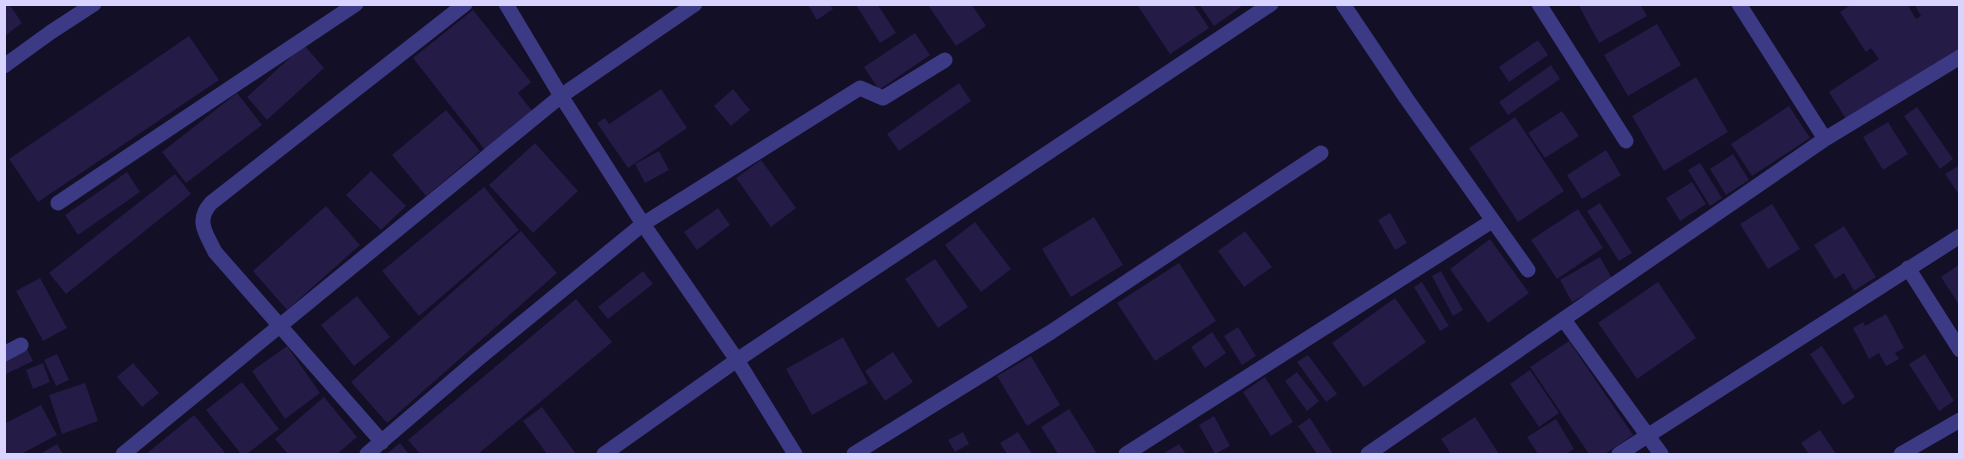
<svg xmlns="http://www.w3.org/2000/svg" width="1964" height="459" font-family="Jost,sans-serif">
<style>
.building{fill:#241b47}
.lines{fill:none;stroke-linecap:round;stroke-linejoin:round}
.minor{stroke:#3d3a85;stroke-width:15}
.tertiary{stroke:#3d3a85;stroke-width:15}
</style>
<rect width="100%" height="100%" fill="#130f26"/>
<!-- building -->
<path class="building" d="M4,4H9L22,23L6,35Z
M1140,4H1193L1209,28L1170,54L1138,6Z
M1199,4H1239L1241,7L1214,26Z
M1578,4H1640L1647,16L1599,43Z
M1852,4H1907L1916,19L1921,16L1914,4H1960V50L1846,119L1829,92L1879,59L1871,48L1866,52L1840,12Z
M808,5H830L833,9L817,20Z
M856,5H878L896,33L880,43Z
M928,5H972L986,26L956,46Z
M473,10L531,82L518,93L533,112L485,150L413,58Z
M1657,24L1681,65L1628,96L1604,55Z
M915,33L930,55L879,90L864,67Z
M189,36L219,80L38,202L9,159Z
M1538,40L1548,55L1509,82L1499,67Z
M304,45L324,68L267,120L247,97Z
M1551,65L1560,79L1508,115L1499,102Z
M1696,77L1728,132L1664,171L1632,116Z
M959,83L971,101L899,151L887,134Z
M661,89L687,128L628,168L597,123L605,118L609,124Z
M733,89L750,110L731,126L714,106Z
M237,93L262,125L186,183L162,152Z
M1789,106L1810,138L1752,176L1731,144Z
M1917,107L1953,159L1940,169L1904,116Z
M446,110L480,151L426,196L392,155Z
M1562,111L1579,136L1545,158L1528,133Z
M1515,117L1564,191L1518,222L1469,148Z
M1888,122L1908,154L1883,170L1863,137Z
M535,143L578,191L533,233L489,185Z
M1606,150L1621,175L1582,199L1567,175Z
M659,151L669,170L645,183L635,164Z
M1733,154L1749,180L1726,195L1710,169Z
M761,160L796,208L771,227L736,178Z
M1700,163L1722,198L1710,206L1688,170Z
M1960,165V196L1945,174Z
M371,171L406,206L381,230L346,195Z
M127,172L140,192L78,235L65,215Z
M175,174L191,194L66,294L49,273Z
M1692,182L1706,204L1680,221L1666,198Z
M484,187L519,230L419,316L382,271Z
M1600,203L1632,253L1619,261L1587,211Z
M1772,204L1800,249L1768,269L1740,224Z
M326,206L360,245L287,310L253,271Z
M718,208L730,225L697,250L684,232Z
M1578,209L1603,248L1557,279L1531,240Z
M1390,213L1407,243L1395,250L1378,220Z
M1094,217L1123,265L1071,297L1042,249Z
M975,222L1011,269L981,292L945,245Z
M1844,226L1876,277L1854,291L1844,273L1835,279L1814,245Z
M521,231L557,273L387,423L351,382Z
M1245,231L1272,267L1244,287L1218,251Z
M1490,239L1529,293L1488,323L1450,269Z
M1600,257L1613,280L1572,302L1560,280Z
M935,259L968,307L938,328L905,279Z
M1179,263L1216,321L1155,361L1117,303Z
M1960,264V306L1941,277Z
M643,271L653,284L608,319L598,307Z
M1441,271L1463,310L1453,316L1432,276Z
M40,278L67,328L43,341L16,291Z
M1422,282L1449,326L1440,331L1414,287Z
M1658,282L1696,338L1637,379L1598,323Z
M357,296L390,337L354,366L321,325Z
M1395,298L1426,342L1364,387L1332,343Z
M576,299L612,342L478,454H420L408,440Z
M1886,314L1904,348L1895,353L1899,359L1886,366L1879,353L1869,359L1853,328L1863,322L1865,326Z
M1238,327L1256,356L1242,365L1224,336Z
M1212,332L1226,353L1205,368L1191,347Z
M843,337L868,383L812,415L786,369Z
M1569,341L1633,435L1605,454H1589L1530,367Z
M287,346L320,393L285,419L252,371Z
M1822,346L1855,397L1843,405L1810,354Z
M27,349L33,361L4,375V360Z
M893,352L913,382L885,401L865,371Z
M57,354L69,380L56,386L44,360Z
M1925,354L1954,401L1939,411L1909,364Z
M1308,355L1337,394L1326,402L1297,362Z
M1031,356L1060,405L1027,426L997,376Z
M43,363L50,382L33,389L26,370Z
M133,363L159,393L142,407L117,377Z
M1530,370L1559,413L1539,427L1510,384Z
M1297,372L1319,401L1307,411L1285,381Z
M1265,377L1293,422L1271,436L1243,392Z
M242,382L279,429L247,454H241L206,410Z
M85,383L98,421L62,434L49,395Z
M324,397L357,437L337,454H288L275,439Z
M41,405L57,435L21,454H4V424Z
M542,407L576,454H547L523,421Z
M1069,409L1096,452L1092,454H1058L1041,427Z
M194,415L226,454H146Z
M1214,416L1230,446L1215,454L1199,425Z
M1475,417L1499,454H1451L1441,439Z
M1310,418L1333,454H1317L1298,426Z
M1556,419L1574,449L1566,454H1538L1527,437Z
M1820,430L1836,454H1809L1801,443Z
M963,432L969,444L955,452L948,440Z
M1018,432L1032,454H1007L1000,443Z
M400,443L409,454H386Z
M57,444L63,454H40Z
M1179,444L1186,454H1165L1164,453Z"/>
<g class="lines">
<!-- minor -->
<path class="minor" d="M1343,4L1406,98L1528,270
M1539,4L1626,141
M1739,4L1825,139
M4,66L51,32L94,4
M561,96L695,4
M58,203L356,4
M1908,268L1960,350
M1564,320L1661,454
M4,354L21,345
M382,442L215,252C206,233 195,221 211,203L465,4
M367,454L478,359L643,224L860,88L883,98L945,60
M604,454L737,360L1271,4
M854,454L1051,332L1321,153
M1126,454L1492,221
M1368,454L1825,139L1960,57
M1619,454L1960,236
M1901,454L1960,420"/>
<!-- tertiary -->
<path class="tertiary" d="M506,4L561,96L643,224L737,360L795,454
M123,454L561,96"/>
</g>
<!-- border -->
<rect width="1964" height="459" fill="none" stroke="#d9d4ff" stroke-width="12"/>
</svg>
